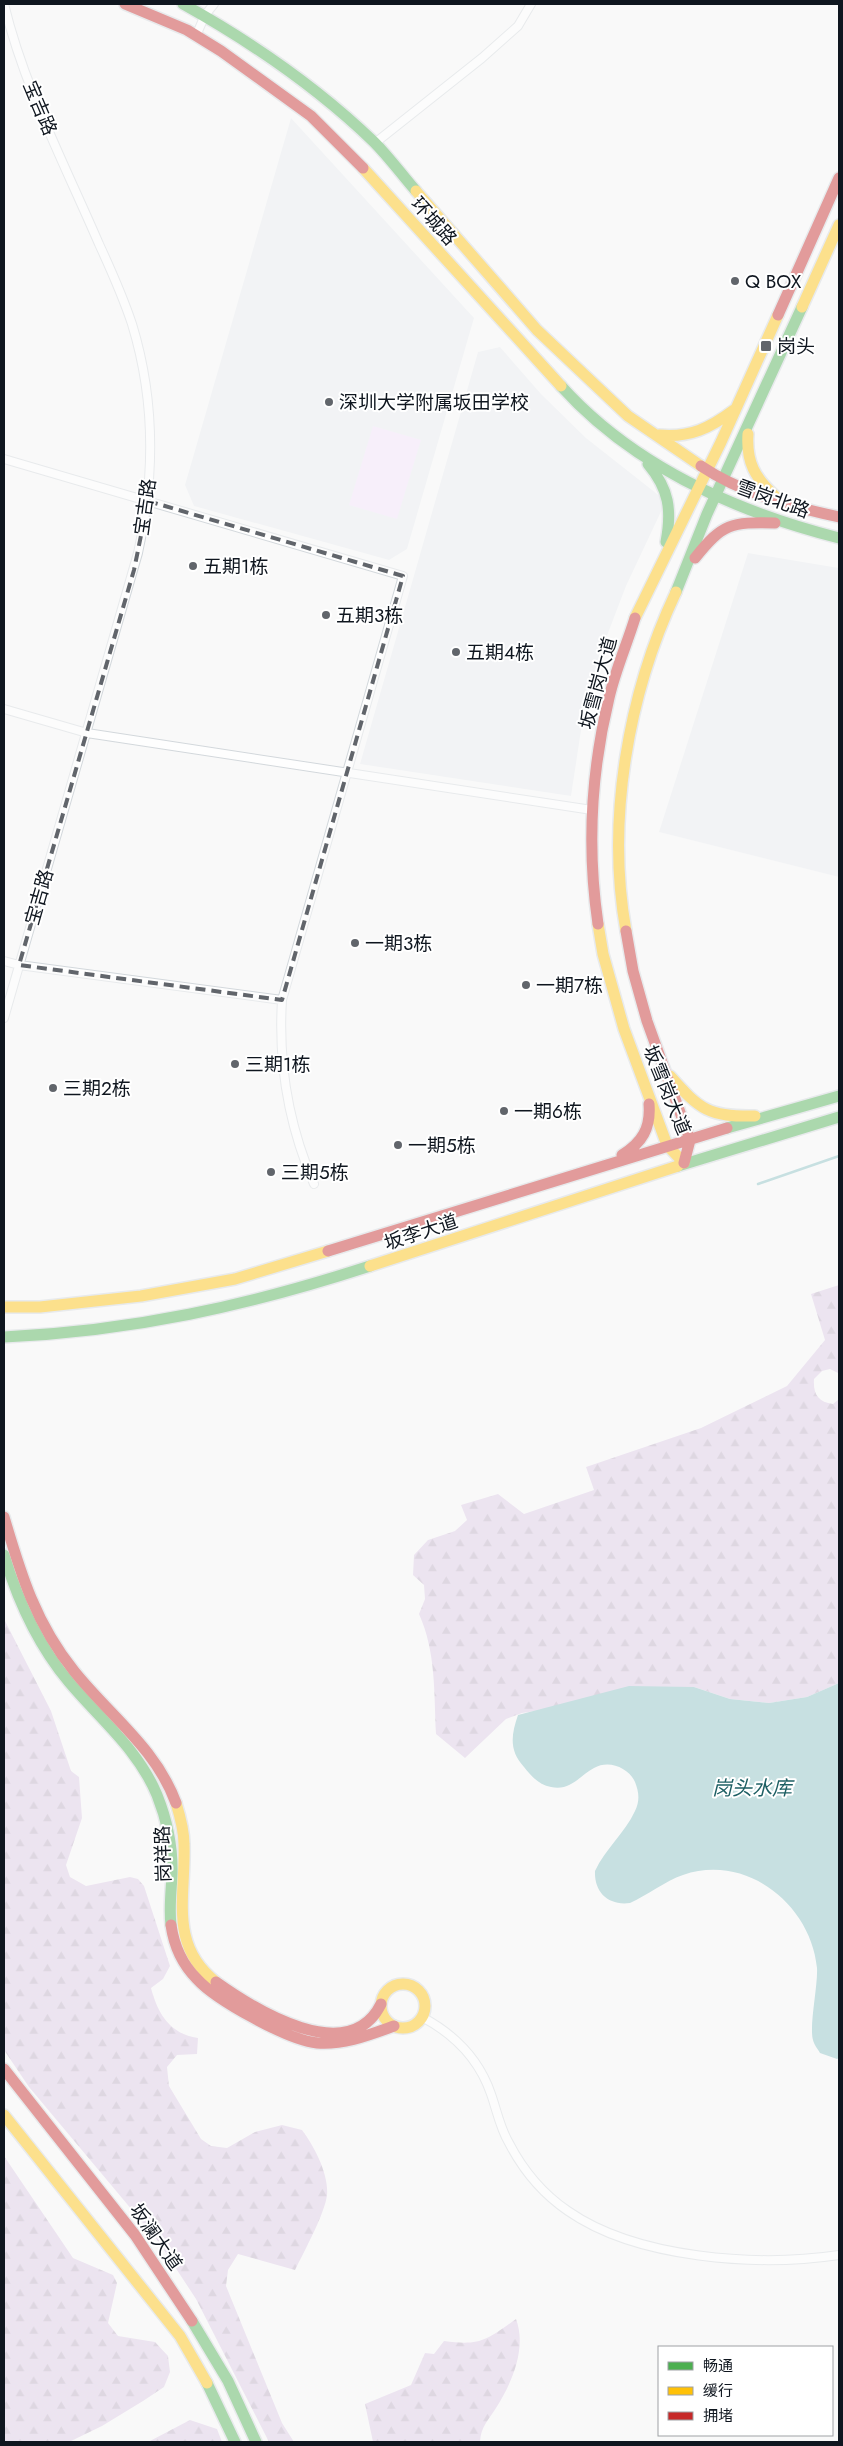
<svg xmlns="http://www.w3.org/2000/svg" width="843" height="2446" font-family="Jost,'Noto Sans SC',sans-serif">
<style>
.built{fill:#e9ecef}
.forest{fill:url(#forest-firs)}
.park{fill:#f3e3fb}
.water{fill:#8ac1c4}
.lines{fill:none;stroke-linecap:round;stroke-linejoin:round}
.stream{stroke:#8ac1c4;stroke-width:2.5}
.street-casing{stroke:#d3d8dc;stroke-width:10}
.fast-casing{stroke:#d3d8dc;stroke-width:14}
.slow-casing{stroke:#d3d8dc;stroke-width:14}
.jam-casing{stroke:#d3d8dc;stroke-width:14}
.street{stroke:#fefefe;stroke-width:8}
.fast{stroke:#4caf50;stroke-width:11}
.slow{stroke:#ffc107;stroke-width:11}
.jam{stroke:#c62828;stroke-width:11}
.marked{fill:none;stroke:#61656b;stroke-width:4;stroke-dasharray:10 6;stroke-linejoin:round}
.poi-dot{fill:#61656b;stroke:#fff;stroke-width:2}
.labels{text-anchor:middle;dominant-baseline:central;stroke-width:4;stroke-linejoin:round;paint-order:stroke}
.street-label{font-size:19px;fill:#0f161f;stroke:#fff}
.poi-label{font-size:19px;fill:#0f161f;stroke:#fff;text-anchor:start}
.water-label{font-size:20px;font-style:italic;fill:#1d5f63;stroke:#fff}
</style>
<defs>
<pattern id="forest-firs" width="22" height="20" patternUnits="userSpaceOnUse" patternTransform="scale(1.25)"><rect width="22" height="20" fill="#dccae5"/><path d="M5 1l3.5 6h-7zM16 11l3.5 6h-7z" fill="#bcadc4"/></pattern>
</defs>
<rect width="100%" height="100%" fill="#f9f9f9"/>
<!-- built -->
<path class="built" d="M291,118L474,318L407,549L389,560L194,506L185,485Z
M500,347L541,394L586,438L666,501L626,586L600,654L582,724L571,796L360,764L478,352Z
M748,553L839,568V877L659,832Z"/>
<!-- forest -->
<path class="forest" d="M839,1285V1371L838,1373L830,1369L822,1371L814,1379C813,1394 818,1402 833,1404L839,1399V1683L807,1697L769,1703L730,1699L694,1687L522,1713L506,1719L465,1758L436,1734C434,1692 436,1652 419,1614L425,1599L424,1585L413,1575L414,1555L428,1540L455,1531L467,1520L461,1505L498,1494L524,1514L594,1490L586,1467L701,1428L787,1386L825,1340L811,1294Z
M4,1619L51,1711L71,1771L79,1777L82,1818L66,1865L70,1877L86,1886L130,1877L138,1879L144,1886L170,1966L163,1979L151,1988C158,2014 170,2034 198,2038L197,2054L177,2055L167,2067L169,2086L201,2139L211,2146L227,2148L255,2132L282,2125L302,2130C314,2146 329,2174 327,2195C325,2213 304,2252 295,2270L238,2254L228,2270L226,2286L282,2423L294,2442H269L196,2299L158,2241L29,2087L4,2050Z
M4,2156L73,2258L113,2275L117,2283L108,2323L118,2336L155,2342L168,2356L170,2372L164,2387L143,2401L102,2426L69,2442H4Z
M516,2319C527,2348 512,2383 496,2408C488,2421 481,2426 480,2442H373L365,2404L411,2385L425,2353L434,2354L444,2341C481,2346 486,2340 516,2319Z
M190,2420L217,2429L222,2442H148Z"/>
<!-- park -->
<path class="park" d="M373,426L421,440L397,519L349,505Z"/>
<!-- water -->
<path class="water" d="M839,1683V2058L837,2059L820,2053C818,2049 814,2045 813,2040C809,2026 818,1986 817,1968C811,1905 747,1853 683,1875C665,1881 648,1895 630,1903C608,1906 594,1892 595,1871C605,1849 625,1833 635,1811C640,1801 639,1792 635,1782C629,1768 609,1759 594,1768C579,1776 571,1791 551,1787C539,1785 531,1776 524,1767C509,1751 511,1735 518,1715L629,1686L694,1687L730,1699L769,1703L807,1697Z"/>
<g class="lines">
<!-- stream -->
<path class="stream" d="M758,1184L839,1156"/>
<defs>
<path id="street" d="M196,36L205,15L214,4
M375,143L482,58L518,26L531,4
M4,459L403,576L282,1000C278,1065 288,1124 314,1184
M4,709L87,733L592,810
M4,961L19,965L282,1000
M4,1018L138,553C155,477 155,399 132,324C123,297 111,270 99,244C65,165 24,87 4,4
M422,2017C454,2034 479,2059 491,2094C497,2111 500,2128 509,2143C523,2170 543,2194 568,2211C637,2259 758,2267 839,2255"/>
<path id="fast" d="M183,4C253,43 316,86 374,142C389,157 402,175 416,191
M561,386C633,466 737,512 839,538
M648,464C669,489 672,510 666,542
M676,592L707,514L802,307
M727,1128L839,1096
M678,1166L839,1117
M4,1337C133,1331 247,1306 370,1266
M4,1555C18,1601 38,1645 69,1682C100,1719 138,1749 157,1795C167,1820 173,1848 172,1876C171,1893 169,1909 171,1925
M192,2321L228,2381L256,2442
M207,2383L235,2442"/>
<path id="slow" d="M363,168L561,386
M416,191L537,330L628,416L701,466
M802,307L839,225
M748,434C746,462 755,478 775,496
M659,435C690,438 710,428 734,410
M635,618L721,442L778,315
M598,924L603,954L624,1029L667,1145L684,1163
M626,931C606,820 628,694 676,592
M670,1076C700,1110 709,1117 755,1116
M370,1266L678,1166
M4,1307H40L141,1296L235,1279L328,1251
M176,1803C180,1816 184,1830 184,1844C186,1895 168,1945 216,1982
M381 2006a22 22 0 1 1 44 0a22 22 0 1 1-44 0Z
M4,2115L180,2336L207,2383"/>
<path id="jam" d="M125,4L187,30L221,51L311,116L363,168
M778,315L839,178
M701,466C741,493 793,507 839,517
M695,558C723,523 731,522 775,523
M598,924C587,849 591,772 609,698C615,671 627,644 635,618
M626,931L633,971L647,1021L690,1140L684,1163
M622,1155C642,1143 651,1128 649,1104
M328,1251L727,1128
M4,1517C21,1575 36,1624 74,1671C109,1715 156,1748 176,1803
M171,1925C174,1946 182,1964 197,1979C216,2000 288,2040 317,2043C344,2045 369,2035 394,2026
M216,1982C254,2009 349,2069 381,2004
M4,2069L135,2235L192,2321"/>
</defs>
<!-- street casing -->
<use href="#street" class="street-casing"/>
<!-- fast casing -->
<use href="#fast" class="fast-casing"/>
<!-- slow casing -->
<use href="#slow" class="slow-casing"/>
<!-- jam casing -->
<use href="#jam" class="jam-casing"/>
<!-- street -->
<use href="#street" class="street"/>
<!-- fast -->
<use href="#fast" class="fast"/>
<!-- slow -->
<use href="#slow" class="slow"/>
<!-- jam -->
<use href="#jam" class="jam"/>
</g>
<!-- marked area -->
<path d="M0 0H843V2446H0ZM148,501L403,576L282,1000L19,965L134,570Z" fill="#f9f9f9" fill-opacity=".55" fill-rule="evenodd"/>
<path class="marked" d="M148,501L403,576L282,1000L19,965L134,570Z"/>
<!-- markers -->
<g class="poi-dot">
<circle cx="735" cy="281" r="5"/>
<rect x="760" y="340" width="12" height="12" rx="2.5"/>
<circle cx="329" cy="402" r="5"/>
<circle cx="193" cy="566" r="5"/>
<circle cx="326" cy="615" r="5"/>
<circle cx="456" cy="652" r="5"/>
<circle cx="355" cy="943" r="5"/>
<circle cx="526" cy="985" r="5"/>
<circle cx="235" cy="1064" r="5"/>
<circle cx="53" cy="1088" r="5"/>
<circle cx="504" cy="1111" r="5"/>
<circle cx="398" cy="1145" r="5"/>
<circle cx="271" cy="1172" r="5"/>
</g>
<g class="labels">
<!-- street labels -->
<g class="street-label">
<text transform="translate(40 108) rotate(67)">宝吉路</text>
<text transform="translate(434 221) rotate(48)">环城路</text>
<text transform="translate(773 499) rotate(20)">雪岗北路</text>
<text transform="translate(145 507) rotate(-82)">宝吉路</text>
<text transform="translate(598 683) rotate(-75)">坂雪岗大道</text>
<text transform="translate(39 897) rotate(-74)">宝吉路</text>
<text transform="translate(667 1090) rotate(68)">坂雪岗大道</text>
<text transform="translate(421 1232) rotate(-18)">坂李大道</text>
<text transform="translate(163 1854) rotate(-92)">岗祥路</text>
<text transform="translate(156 2237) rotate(55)">坂澜大道</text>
</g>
<!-- poi labels -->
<g class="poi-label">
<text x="745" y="281">Q BOX</text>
<text x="777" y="346">岗头</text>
<text x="339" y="402">深圳大学附属坂田学校</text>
<text x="203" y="566">五期1栋</text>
<text x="336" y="615">五期3栋</text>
<text x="466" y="652">五期4栋</text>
<text x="365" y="943">一期3栋</text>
<text x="536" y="985">一期7栋</text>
<text x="245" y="1064">三期1栋</text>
<text x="63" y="1088">三期2栋</text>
<text x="514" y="1111">一期6栋</text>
<text x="408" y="1145">一期5栋</text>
<text x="281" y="1172">三期5栋</text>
</g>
<!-- water labels -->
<g class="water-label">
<text x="752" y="1788">岗头水库</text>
</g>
</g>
<!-- border -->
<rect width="843" height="2446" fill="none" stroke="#0f161f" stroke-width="10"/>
<!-- legend -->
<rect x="658" y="2346" width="175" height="90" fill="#ffffff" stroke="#9fa2a5"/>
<rect x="668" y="2362" width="25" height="8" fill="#4caf50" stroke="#9fa2a5"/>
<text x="703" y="2371" font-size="15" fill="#0f161f">畅通</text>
<rect x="668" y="2387" width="25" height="8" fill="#ffc107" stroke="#9fa2a5"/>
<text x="703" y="2396" font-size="15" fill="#0f161f">缓行</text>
<rect x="668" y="2412" width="25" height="8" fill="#c62828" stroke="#9fa2a5"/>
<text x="703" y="2421" font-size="15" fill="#0f161f">拥堵</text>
</svg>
